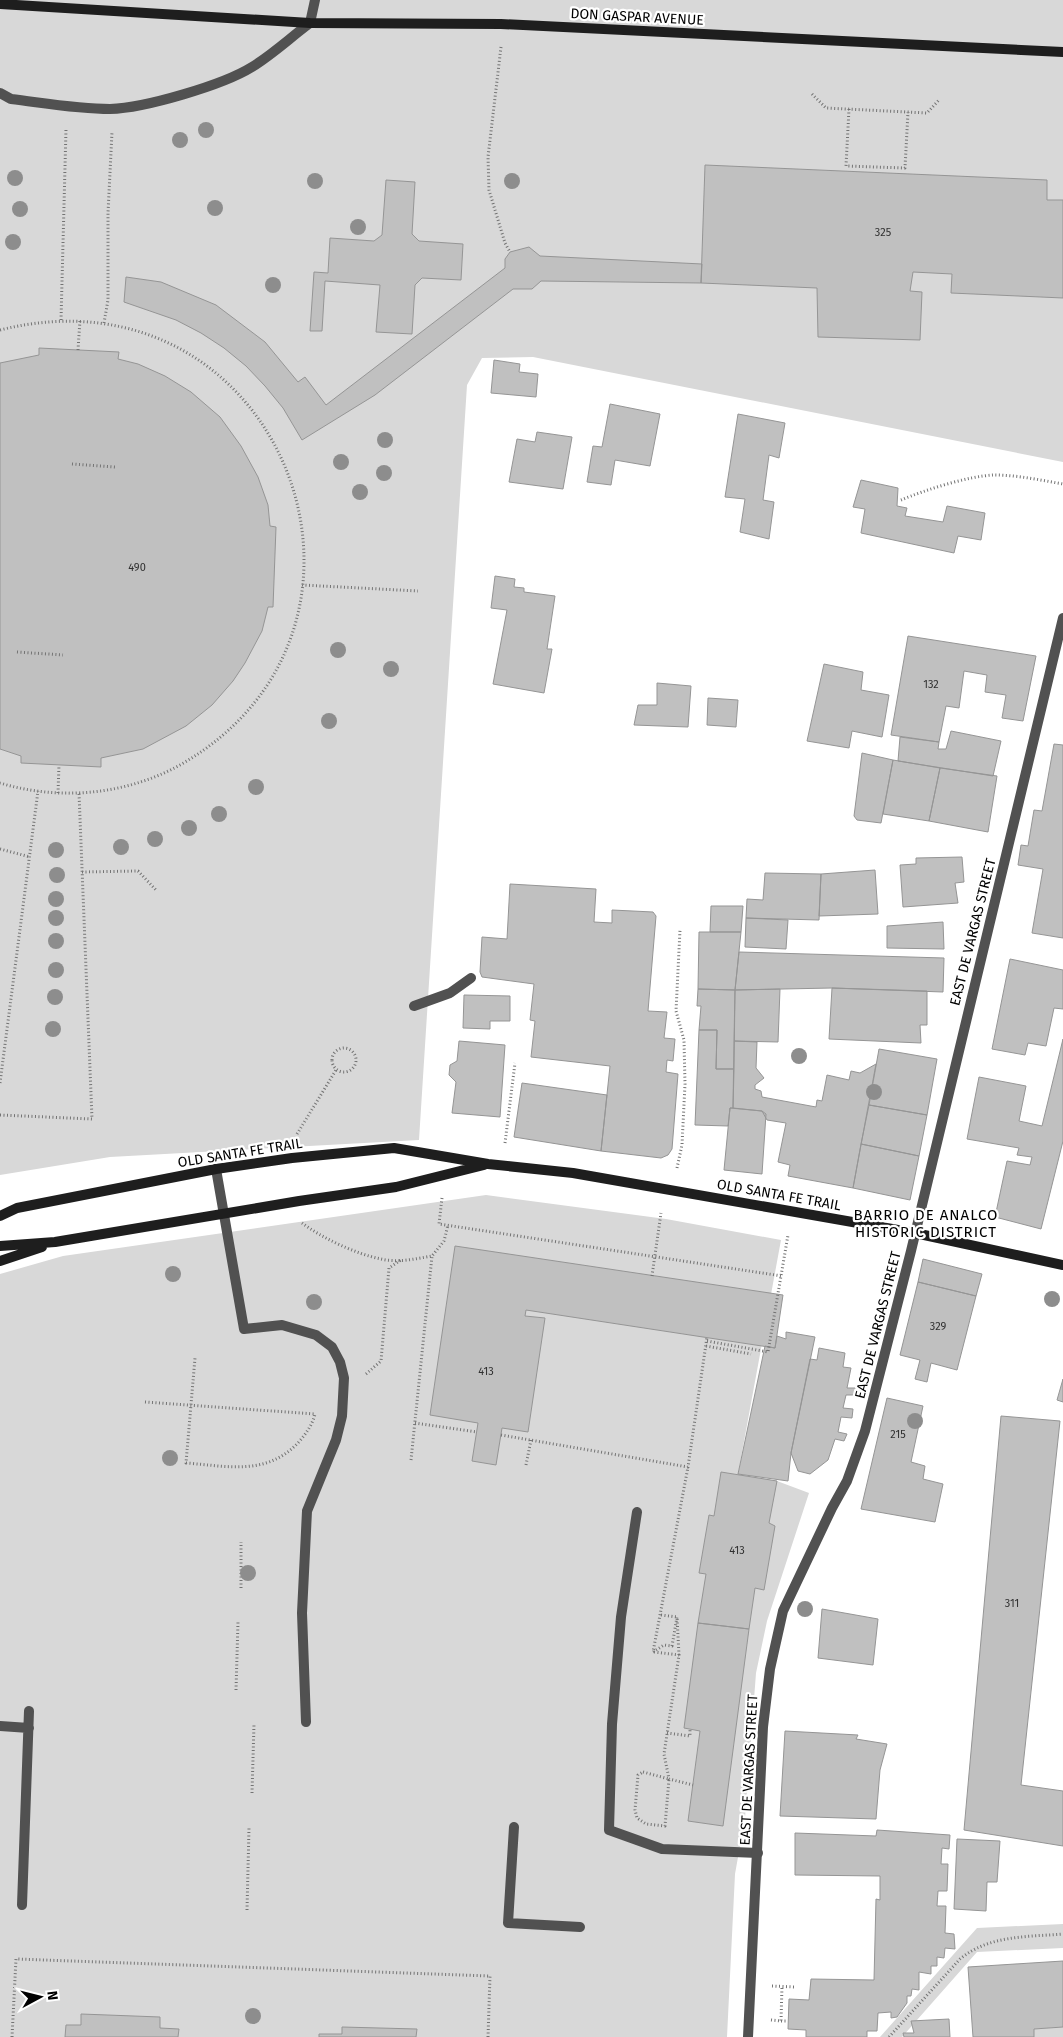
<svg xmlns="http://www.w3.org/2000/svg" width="1063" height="2037" font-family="'Fira Sans',sans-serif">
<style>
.green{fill:#d8d8d8}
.building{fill:#c0c0c0;stroke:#959595}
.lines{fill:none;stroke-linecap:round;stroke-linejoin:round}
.path{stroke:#737373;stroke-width:3;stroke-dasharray:1 2.5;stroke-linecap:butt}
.lane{stroke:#515151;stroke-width:10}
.street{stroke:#515151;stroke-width:10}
.secondary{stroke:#1e1e1e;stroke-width:10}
.tree{fill:#8d8d8d}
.labels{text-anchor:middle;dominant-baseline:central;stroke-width:4.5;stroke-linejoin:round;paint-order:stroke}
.number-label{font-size:11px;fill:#303030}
.street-label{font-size:14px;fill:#000;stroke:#fff}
.neighbourhood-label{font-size:15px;letter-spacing:1px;fill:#000;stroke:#fff}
</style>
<rect width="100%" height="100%" fill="#fff"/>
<!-- green -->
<path class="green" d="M0,0H1063V462L533,357L482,358L467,385L419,1140L110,1157L0,1175Z
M486,1195L666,1219L781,1240L738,1474L777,1481L809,1493L767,1621L756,1673L745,1818L735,1874L727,2037H0V1274L63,1256Z
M1063,1924V1948L977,1952L902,2037H880L977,1928Z
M1063,2027V2037H1034V2029Z"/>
<!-- building -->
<path class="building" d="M705,165L1047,180V200H1063V298L951,293L952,274L913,272L910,291L922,292L920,340L818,337L817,288L701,283Z
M386,180L415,182L412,234L419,241L463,244L461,280L422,278L415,285L412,334L376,332L380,285L325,281L322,331H310L314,272L328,273L330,238L374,241L382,235Z
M529,247L540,256L702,264L701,283L541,281L532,289H513L375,395L302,440L283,408L265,386L246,366L224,348L201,333L176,320L124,302L126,277L161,282L216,305L265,342L298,382L305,377L326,405L505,268V259L510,252Z
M39,348L119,352L118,359L138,364L165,376L191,392L220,417L241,446L258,477L268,505L270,526L276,527L273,607H268L262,631L245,663L233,681L212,705L186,726L143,749L101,758V767L21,763V756L0,749V363L39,355Z
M494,360L520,364L519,372L538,374L536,397L491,393Z
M610,404L660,414L650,466L615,460L611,485L587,482L593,446L602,447Z
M738,414L785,423L779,458L769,455L763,500L774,502L769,539L740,532L745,499L725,497Z
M537,432L572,437L563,489L509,482L517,439L535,442Z
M861,480L898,488L897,506L907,508L905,516L943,522L947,506L985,513L981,540L958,536L954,553L861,533L865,509L853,507Z
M495,576L515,579L514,587L524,588V592L555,596L547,649H552L544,693L493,684L507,610L491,608Z
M908,636L1036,656L1023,721L1002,718L1006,695L985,692L987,675L964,671L959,708L946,706L939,742L891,735Z
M824,664L863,672L861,690L889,695L882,737L852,731L849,748L807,741Z
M657,683L691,686L688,727L634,725L638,705H657Z
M708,698L738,700L736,727L707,725Z
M951,731L1001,741L993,776L898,761L900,737L939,742L938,749H946Z
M1054,744L1063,745V938L1032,933L1043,869L1018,865L1021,845L1028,846L1034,810L1042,811Z
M862,753L893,760L881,823L857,820L854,816Z
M893,760L940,768L929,821L883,814Z
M940,768L997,776L988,832L929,821Z
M962,857L964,882L955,883L958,903L903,907L900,865L916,864V858Z
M875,870L878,914L819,916L821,874Z
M765,873L821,874L819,920L746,918L747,899L763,900Z
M510,884L596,889L594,922L612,923V910L653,912L656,916L648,1011L667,1012L664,1038L675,1039L673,1061L667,1060L666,1072L678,1074L672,1149L668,1155L661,1158L601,1151L610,1066L531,1057L535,1021L530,1020L534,984L482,977L480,972L482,937L507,939Z
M711,906H743L741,932H710Z
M746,918L788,920L786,949L745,947Z
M943,922L944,949L887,948V926Z
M699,932H741L735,990L698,989Z
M739,952L944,958L943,992L832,988L735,990Z
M1010,959L1063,970V1009L1054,1008L1046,1046L1028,1043L1025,1055L992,1049Z
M832,988L927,991V1025H920L921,1043L829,1039Z
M698,989L735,990L734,1069H716L717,1030H699L701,1006H697Z
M780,989L778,1042L734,1041L735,990Z
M464,995L510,996V1021H490V1029L463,1028Z
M699,1030H717L716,1069H734L733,1108H730L728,1126L695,1125Z
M1063,1039V1141L1041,1229L995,1217L1007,1161L1030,1165L1032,1157L1017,1155L1019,1148L967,1139L979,1077L1026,1086L1019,1121L1042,1126Z
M459,1041L505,1045L500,1117L452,1113L456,1082L449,1075L450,1065L457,1061Z
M734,1041L757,1042L756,1068L764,1078L755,1085V1089L761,1091L762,1097L816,1107L817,1100L822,1101L827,1075L849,1080L851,1071L860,1073L876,1064L853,1188L788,1176L790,1165L778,1162L786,1123L767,1120L762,1111L733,1108Z
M879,1049L937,1059L927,1115L869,1105Z
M522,1083L607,1095L601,1151L514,1137Z
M869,1105L927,1115L919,1156L861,1144Z
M730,1108L762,1111L766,1114L762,1174L724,1170Z
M861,1144L919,1156L910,1200L853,1188Z
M455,1246L783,1295L775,1348L526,1310L525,1316L545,1318L528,1432L502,1428L496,1465L472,1461L478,1423L430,1415Z
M923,1259L982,1274L976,1296L918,1282Z
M918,1282L976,1296L957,1370L931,1363L927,1382L915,1379L920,1360L900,1355Z
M786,1332L815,1337L791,1453L788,1481L738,1474L765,1346L775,1348L777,1336L786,1339Z
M819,1348L845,1353L843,1367L851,1368L847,1388H857V1395H846L843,1408L853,1409L852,1418L841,1417L838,1432L847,1434L844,1441L835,1439L828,1460L810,1474L798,1471L791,1453L810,1359L817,1360Z
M1063,1379V1402L1057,1400Z
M887,1398L923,1406L911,1462L925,1466L923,1479L943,1484L935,1522L861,1509Z
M1001,1416L1060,1421L1021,1785L1063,1791V1846L964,1830Z
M721,1472L777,1481L769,1523L775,1526L764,1590L755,1588L749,1629L698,1623L706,1574L699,1573L709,1515L714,1516Z
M822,1609L878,1619L873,1665L818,1658Z
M698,1623L749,1629L723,1826L688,1821L700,1731L684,1728Z
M785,1731L858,1735L856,1739L887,1744L880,1770L876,1819L780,1816Z
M877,1830L950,1835L949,1849L942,1848L941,1864H948L947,1891H938L937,1906H946L945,1933L954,1934L955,1949L945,1948L944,1958L937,1957V1966H931V1974L919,1972V1990L912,1989L911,1996H907V2003L897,2017L891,2018V2012L878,2013L877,2031H867V2037H806V2030L788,2029L789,1999L809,2000L811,1979L874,1980L876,1899L880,1900V1876L795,1875V1833L876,1836Z
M957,1839L1000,1841L997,1882H987L986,1911L954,1909Z
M1063,1961V2027L1034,2029V2037H973L968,1967Z
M81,2014L160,2017V2028L179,2029L178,2037H65L66,2025H81Z
M949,2019L950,2037H904L903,2033H914L911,2021Z
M342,2027L417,2029L416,2037H319V2034H342Z"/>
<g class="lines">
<!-- path -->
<path class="path" d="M501,47L488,157L489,190L505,243L510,252
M812,94L826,108L927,113L939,100
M849,109L846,166L905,168L908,112
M61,320L66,129
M104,323L108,300V213L112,132
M0,330C280,260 423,627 180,765C126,795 59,801 0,783
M78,350L80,320
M72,464L115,467
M901,500C925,490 968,476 994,475C1017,475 1040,480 1063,484
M302,585L418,591
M17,652L63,655
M58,793L59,765
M0,849L30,857
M82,872L138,871L157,891
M332 1060a12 12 0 1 1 24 0a12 12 0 1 1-24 0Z
M0,1083L38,791
M0,1115L92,1119L79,793
M297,1134L336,1070
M505,1143L515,1063
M677,1168L682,1145L685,1084L684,1040L676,1011L680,930
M442,1198L439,1224L782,1276
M302,1223C322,1238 356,1254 381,1259C397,1263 415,1259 432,1256L444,1241L448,1225
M652,1276L661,1213
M707,1341L768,1352L788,1235
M706,1346L751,1354
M366,1374L381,1361L389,1268L401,1260
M145,1402L315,1414C312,1426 305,1435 297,1444C265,1476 227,1466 186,1463L195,1358
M415,1423L477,1432
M501,1435L688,1467L707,1337
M411,1460L432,1256
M526,1465L531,1440
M241,1588V1542
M661,1615L677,1617
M654,1652L679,1655L664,1754L669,1779L693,1785
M679,1655L677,1617L672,1646L664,1645L653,1652L688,1467
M236,1690L238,1622
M667,1733L690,1736V1730
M643,1772L669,1779L665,1826L646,1824L637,1818L635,1810L638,1775Z
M252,1793L254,1724
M247,1910L249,1828
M772,1986L795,1987
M771,2020L781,2021L782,1986
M781,2021H788
M12,2037L16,1959L490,1976L488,2037
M889,2037L960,1959C989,1935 1027,1937 1063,1934"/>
<!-- lane -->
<path class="lane" d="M0,93L11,99C44,103 77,109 110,109C145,108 223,85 252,67C273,54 291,37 310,23
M414,1006L450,993L471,978
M216,1169L244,1329L282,1325L316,1335L332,1347L340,1362L344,1378L342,1416L336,1440L307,1511L302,1613L306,1722
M637,1512L621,1617L612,1724L609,1830L662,1849L758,1853
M0,1726L29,1728
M514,1827L508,1923L580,1927
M22,1905L29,1711"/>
<!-- street -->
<path class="street" d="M310,23L315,0
M748,2037L763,1727L770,1669L783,1611L832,1508L847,1481L865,1431L911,1251L1063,618"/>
<!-- secondary -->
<path class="secondary" d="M0,4L310,23L501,24L1063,52
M0,1216L17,1208L216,1169L292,1158L394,1148L488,1164L573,1173L915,1233L1063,1265
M0,1246L55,1242L299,1201L396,1187L484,1165
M0,1261L42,1247"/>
</g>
<!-- trees -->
<g class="tree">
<circle cx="206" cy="130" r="8"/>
<circle cx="180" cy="140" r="8"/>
<circle cx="15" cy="178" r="8"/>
<circle cx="315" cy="181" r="8"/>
<circle cx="512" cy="181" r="8"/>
<circle cx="215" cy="208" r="8"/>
<circle cx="20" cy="209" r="8"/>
<circle cx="358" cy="227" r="8"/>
<circle cx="13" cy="242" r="8"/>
<circle cx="273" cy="285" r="8"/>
<circle cx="385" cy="440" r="8"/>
<circle cx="341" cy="462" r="8"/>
<circle cx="384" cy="473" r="8"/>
<circle cx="360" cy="492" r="8"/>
<circle cx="338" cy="650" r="8"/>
<circle cx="391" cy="669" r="8"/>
<circle cx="329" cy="721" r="8"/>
<circle cx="256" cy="787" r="8"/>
<circle cx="219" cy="814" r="8"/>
<circle cx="189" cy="828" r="8"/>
<circle cx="155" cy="839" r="8"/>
<circle cx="121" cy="847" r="8"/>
<circle cx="56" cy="850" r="8"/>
<circle cx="57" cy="875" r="8"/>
<circle cx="56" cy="899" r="8"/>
<circle cx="56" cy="918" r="8"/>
<circle cx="56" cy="941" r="8"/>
<circle cx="56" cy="970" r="8"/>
<circle cx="55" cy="997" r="8"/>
<circle cx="53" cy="1029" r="8"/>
<circle cx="799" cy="1056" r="8"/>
<circle cx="874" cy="1092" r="8"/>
<circle cx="173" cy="1274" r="8"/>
<circle cx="1052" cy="1299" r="8"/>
<circle cx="314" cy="1302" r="8"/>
<circle cx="915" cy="1421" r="8"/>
<circle cx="170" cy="1458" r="8"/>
<circle cx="248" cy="1573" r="8"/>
<circle cx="805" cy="1609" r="8"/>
<circle cx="253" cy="2016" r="8"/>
</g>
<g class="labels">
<!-- number labels -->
<g class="number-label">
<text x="883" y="232">325</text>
<text x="137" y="567">490</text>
<text x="931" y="684">132</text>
<text x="938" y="1326">329</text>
<text x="486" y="1371">413</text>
<text x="898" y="1434">215</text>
<text x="737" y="1550">413</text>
<text x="1012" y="1603">311</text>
</g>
<!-- street labels -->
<g class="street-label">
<text transform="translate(637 17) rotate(3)">DON GASPAR AVENUE</text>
<text transform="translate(973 932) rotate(-76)">EAST DE VARGAS STREET</text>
<text transform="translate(240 1153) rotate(-9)">OLD SANTA FE TRAIL</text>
<text transform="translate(779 1195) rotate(10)">OLD SANTA FE TRAIL</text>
<text transform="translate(878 1325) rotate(-76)">EAST DE VARGAS STREET</text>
<text transform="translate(749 1770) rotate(-87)">EAST DE VARGAS STREET</text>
</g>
<!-- neighbourhood labels -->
<g class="neighbourhood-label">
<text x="926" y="1215">BARRIO DE ANALCO<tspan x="926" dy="17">HISTORIC DISTRICT</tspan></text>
</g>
</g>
<!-- north arrow -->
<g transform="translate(40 1997) rotate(83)" stroke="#ffffff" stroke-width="4" paint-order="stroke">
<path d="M0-4L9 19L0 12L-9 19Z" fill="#000000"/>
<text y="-8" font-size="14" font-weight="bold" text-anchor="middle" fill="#000000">N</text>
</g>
</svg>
